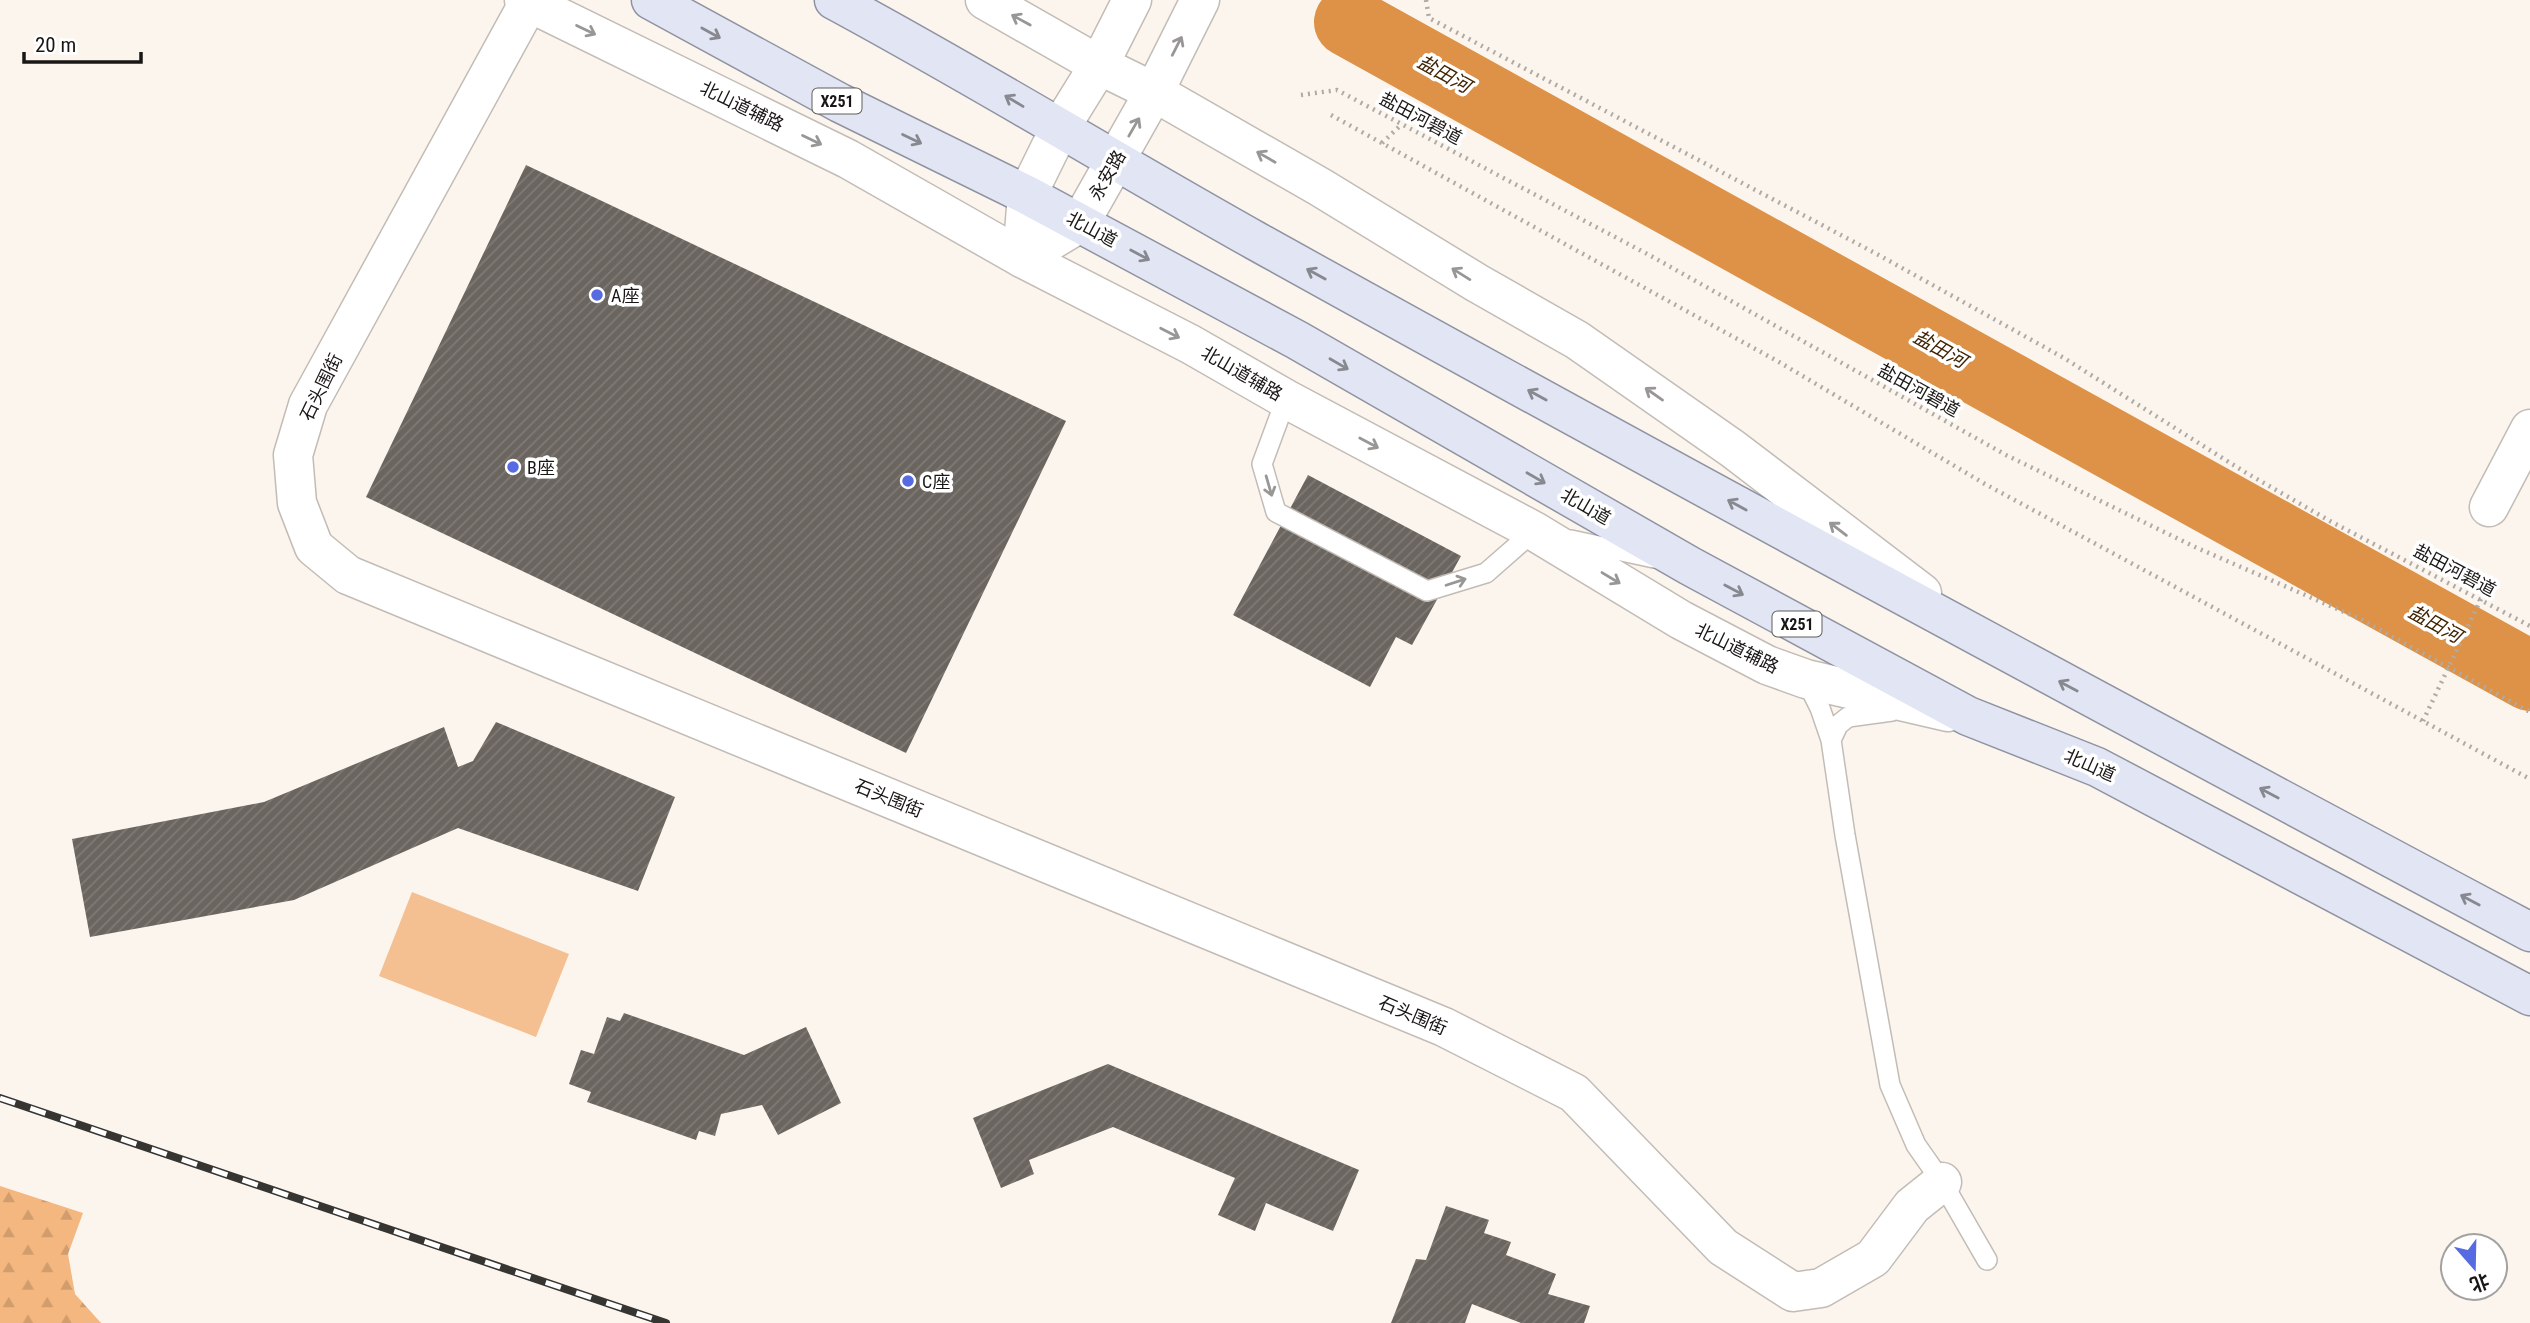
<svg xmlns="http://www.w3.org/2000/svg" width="2530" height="1323" font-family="'Roboto Condensed','Noto Sans SC',sans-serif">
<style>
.forest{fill:url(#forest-firs)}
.garden{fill:#f4c092}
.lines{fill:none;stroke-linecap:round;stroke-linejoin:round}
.river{stroke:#dd9248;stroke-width:70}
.building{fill:url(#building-hatch)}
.service-casing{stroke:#c3bcb6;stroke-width:22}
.minor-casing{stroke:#c3bcb6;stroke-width:41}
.tertiary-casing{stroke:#c3bcb6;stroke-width:41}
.secondary-casing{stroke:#c3bcb6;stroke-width:41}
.primary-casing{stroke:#8f93a1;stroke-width:41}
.path{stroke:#b0aaa5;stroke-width:4.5;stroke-dasharray:2 5;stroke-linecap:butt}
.service{stroke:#fff;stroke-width:19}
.minor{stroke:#fff;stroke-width:38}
.tertiary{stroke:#fff;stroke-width:38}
.secondary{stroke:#fff;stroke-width:38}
.primary{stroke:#e2e6f4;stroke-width:38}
.rail-casing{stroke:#373532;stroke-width:8}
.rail{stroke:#fff;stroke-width:5;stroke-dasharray:16;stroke-linecap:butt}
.oneway{stroke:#989796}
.oneway2{stroke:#888990}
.poi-dot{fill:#566be1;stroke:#fff;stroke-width:2.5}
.labels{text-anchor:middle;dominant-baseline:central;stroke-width:7;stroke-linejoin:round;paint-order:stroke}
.shield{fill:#fff;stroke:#5e5d5b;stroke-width:2}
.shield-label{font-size:16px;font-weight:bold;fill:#191715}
.street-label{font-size:18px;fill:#191715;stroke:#fff}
.poi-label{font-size:18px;fill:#191715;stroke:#fff;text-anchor:start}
.water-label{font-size:19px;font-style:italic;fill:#402302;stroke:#fff}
</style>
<defs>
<pattern id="forest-firs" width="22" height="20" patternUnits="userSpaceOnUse" patternTransform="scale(1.75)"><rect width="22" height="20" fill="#f4b77f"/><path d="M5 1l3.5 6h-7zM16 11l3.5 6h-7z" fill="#d19d6d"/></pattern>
<pattern id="building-hatch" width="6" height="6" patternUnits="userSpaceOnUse" patternTransform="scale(1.75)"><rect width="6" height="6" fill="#6b6560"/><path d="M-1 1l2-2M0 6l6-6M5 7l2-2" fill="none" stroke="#7f7a76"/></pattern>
</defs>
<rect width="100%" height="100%" fill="#fcf5ee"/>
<!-- forest -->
<path class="forest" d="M0,1186L83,1213L68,1254L75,1294L101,1323H0Z"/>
<!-- garden -->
<path class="garden" d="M412,892L569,954L536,1037L379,976Z"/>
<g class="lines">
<!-- river -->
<path class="river" d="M1349,22L2530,676"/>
</g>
<!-- building -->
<path class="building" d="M526,165L1066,421L906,753L366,497Z
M1308,475L1461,556L1412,645L1396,637L1370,687L1233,615Z
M496,722L675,797L638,891L458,828L294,900L90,937L72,839L264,802L444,727L458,767L473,761Z
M624,1013L744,1055L806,1027L841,1103L778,1135L762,1105L721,1114L715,1136L699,1131L696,1140L587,1102L591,1092L569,1084L581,1050L594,1054L607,1017L620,1021Z
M1108,1064L1359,1170L1333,1231L1266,1203L1255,1231L1218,1215L1235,1178L1113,1127L1029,1160L1034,1174L1001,1188L973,1118Z
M1446,1206L1489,1220L1484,1233L1511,1242L1506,1255L1556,1274L1548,1294L1590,1306L1584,1323H1521L1472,1304L1465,1323H1391L1416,1259L1426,1260Z"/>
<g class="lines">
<defs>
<path id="service" d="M1286,399L1262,464L1276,512L1427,591L1486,573L1534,531L1538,532
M1571,540L1654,558
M1806,680L1820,708L1831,740
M1892,711L1848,717L1838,725L1831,740L1845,835L1890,1085L1916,1145L1942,1182L1987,1260"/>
<path id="minor" d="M529,2L308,405L293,455L297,503L314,547L348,575L1444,1027L1574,1093L1723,1247L1793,1292L1821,1288L1873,1258L1912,1206L1942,1182
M2489,507L2530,429"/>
<path id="tertiary" d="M524,0L848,159L1022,258L1190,344L1286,399L1534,531L1681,620L1767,665L1806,679L1948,712
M985,0L1099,65L1154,92L1320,187L1477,283L1577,340L1733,449L1922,593"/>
<path id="secondary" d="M1022,258L1080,223L1154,92L1200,0
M1022,258L1027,195L1060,128L1099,65L1132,0"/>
<path id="primary" d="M651,0L840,103L1027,195L1297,340L1690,566L1968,716L2097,767L2530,996
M834,0C977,77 1115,162 1256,241C1679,476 2104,705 2530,932"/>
</defs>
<!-- service casing -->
<use href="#service" class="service-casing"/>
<!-- minor casing -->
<use href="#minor" class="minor-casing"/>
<!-- tertiary casing -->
<use href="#tertiary" class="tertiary-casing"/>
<!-- secondary casing -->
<use href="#secondary" class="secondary-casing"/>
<!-- primary casing -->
<use href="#primary" class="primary-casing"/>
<!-- path -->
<path class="path" d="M1426,0L1429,18L1875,253L2064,358L2243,471L2330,521L2530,626
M1301,95L1337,90L1651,256L2006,455L2195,547L2358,618L2530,712
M1331,115L1779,362L1985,484L2530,779
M1382,143L1402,124
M2423,721L2481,599"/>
<!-- service -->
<use href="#service" class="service"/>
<!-- minor -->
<use href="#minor" class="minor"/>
<!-- tertiary -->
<use href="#tertiary" class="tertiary"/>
<!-- secondary -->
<use href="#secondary" class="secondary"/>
<!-- primary -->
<use href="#primary" class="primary"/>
<defs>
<path id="rail" d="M0,1098L666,1323"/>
</defs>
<!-- rail casing -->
<use href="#rail" class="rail-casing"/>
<!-- rail -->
<use href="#rail" class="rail"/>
</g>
<!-- one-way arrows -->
<defs><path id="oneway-shaft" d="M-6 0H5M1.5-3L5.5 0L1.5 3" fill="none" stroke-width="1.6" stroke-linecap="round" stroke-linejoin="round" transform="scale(1.75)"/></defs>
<g class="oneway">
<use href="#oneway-shaft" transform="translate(1021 20) rotate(-151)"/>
<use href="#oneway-shaft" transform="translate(586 30) rotate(26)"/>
<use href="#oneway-shaft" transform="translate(1177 46) rotate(-63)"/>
<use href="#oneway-shaft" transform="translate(1134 127) rotate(-60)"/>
<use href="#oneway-shaft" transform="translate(812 140) rotate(26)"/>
<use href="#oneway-shaft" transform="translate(1266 157) rotate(-150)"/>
<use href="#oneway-shaft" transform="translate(1461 274) rotate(-148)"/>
<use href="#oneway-shaft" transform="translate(1170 333) rotate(27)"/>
<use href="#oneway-shaft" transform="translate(1654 394) rotate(-145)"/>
<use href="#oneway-shaft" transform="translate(1369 443) rotate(28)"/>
<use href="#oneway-shaft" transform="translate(1269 486) rotate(74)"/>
<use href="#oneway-shaft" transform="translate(1838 529) rotate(-143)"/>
<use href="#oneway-shaft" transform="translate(1611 578) rotate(31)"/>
<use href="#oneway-shaft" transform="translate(1456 582) rotate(-18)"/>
</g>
<g class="oneway2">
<use href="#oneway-shaft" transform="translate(711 33) rotate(29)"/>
<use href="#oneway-shaft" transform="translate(1014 101) rotate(-149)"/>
<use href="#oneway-shaft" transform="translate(912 139) rotate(26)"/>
<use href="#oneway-shaft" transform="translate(1140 255) rotate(28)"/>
<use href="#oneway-shaft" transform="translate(1316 274) rotate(-151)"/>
<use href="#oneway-shaft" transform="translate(1339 364) rotate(30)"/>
<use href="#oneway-shaft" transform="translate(1537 395) rotate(-151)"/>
<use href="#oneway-shaft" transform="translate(1536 478) rotate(30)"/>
<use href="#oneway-shaft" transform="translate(1737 505) rotate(-151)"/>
<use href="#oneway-shaft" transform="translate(1734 590) rotate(28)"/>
<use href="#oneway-shaft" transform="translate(2068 686) rotate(-152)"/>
<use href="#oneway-shaft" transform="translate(2269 793) rotate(-152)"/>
<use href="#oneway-shaft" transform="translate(2470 900) rotate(-152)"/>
</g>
<!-- markers -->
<g class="poi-dot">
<circle cx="597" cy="295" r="7"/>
<circle cx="513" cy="467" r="7"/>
<circle cx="908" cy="481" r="7"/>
</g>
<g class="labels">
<!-- shield labels -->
<g class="shield">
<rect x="812.5" y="88.5" width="49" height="25" rx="5"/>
<rect x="1772.5" y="611.5" width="49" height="25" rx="5"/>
</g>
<g class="shield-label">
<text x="837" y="101">X251</text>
<text x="1797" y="624">X251</text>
</g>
<!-- street labels -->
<g class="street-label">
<text transform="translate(742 106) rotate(26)">北山道辅路</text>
<text transform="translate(1421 118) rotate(28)">盐田河碧道</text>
<text transform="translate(1107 175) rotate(-60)">永安路</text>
<text transform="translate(1092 229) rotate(28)">北山道</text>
<text transform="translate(1242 373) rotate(30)">北山道辅路</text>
<text transform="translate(321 387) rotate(-64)">石头围街</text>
<text transform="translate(1919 390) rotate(29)">盐田河碧道</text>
<text transform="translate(1586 506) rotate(30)">北山道</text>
<text transform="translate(2455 570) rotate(28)">盐田河碧道</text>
<text transform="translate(1737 648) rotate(26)">北山道辅路</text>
<text transform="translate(2090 765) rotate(24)">北山道</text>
<text transform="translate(889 798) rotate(22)">石头围街</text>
<text transform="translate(1413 1015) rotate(23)">石头围街</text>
</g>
<!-- poi labels -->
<g class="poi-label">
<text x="611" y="295">A座</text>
<text x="527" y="467">B座</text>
<text x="922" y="481">C座</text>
</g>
<!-- water labels -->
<g class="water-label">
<text transform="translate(1444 74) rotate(29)">盐田河</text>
<text transform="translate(1940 349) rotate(29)">盐田河</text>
<text transform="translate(2435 624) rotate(29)">盐田河</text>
</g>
</g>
<!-- north arrow -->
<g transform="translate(2474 1267) rotate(160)"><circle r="33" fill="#ffffff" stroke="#a3a2a1" stroke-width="2"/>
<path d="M0-5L12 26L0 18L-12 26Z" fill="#566be1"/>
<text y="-10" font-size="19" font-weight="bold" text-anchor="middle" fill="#191715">北</text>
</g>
<!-- scale -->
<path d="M24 52v10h117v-10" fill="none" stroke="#191715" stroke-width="3.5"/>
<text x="35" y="52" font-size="21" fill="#191715" stroke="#ffffff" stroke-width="5" paint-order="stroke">20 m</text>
</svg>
